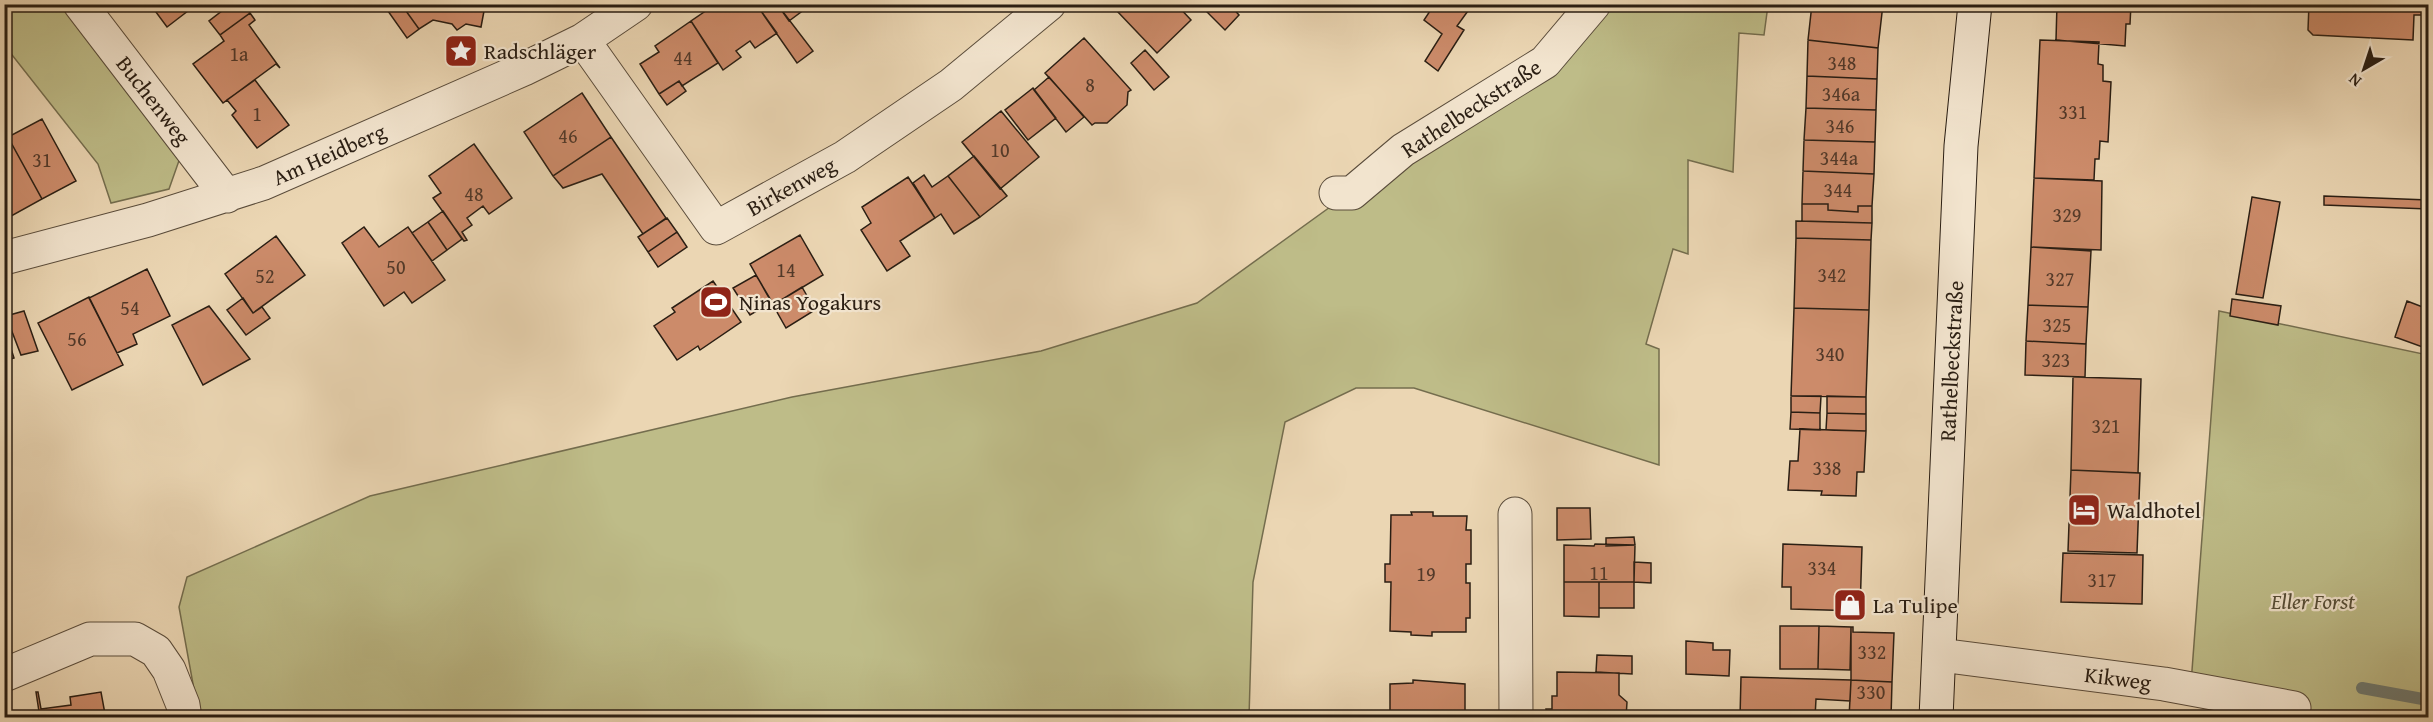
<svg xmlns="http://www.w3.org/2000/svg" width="2433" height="722" font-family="'Gentium Book Plus',serif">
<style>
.green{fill:#bebc88;stroke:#746d4e;stroke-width:1.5}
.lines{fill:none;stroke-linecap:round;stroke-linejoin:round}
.stream{stroke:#6d7a73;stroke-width:12}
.building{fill:#cc8b6a;stroke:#2a1e13;stroke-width:1.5}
.street-casing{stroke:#5a4c3b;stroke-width:35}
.secondary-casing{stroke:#2a1e13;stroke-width:35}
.street{stroke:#f2e4ce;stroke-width:33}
.secondary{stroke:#f2e4ce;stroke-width:33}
.labels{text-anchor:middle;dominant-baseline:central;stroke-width:4.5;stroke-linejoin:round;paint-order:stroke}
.number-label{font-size:20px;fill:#523929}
.poi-label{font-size:22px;fill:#2a1e13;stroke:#f2e4ce;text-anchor:start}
.street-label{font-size:22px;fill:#2a1e13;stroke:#f2e4ce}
.park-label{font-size:22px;font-style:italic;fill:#564d36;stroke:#f2e4ce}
</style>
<rect width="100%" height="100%" fill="#ebd6b3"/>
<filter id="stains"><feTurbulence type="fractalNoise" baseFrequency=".00333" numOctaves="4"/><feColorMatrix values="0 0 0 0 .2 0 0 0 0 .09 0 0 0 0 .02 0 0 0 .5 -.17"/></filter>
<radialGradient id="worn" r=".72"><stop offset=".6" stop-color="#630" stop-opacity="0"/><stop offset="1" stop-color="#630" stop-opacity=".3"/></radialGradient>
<!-- green -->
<path class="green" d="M5,5H65L181,155L169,189L111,203L98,164L5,46Z
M1599,5H1768L1764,35L1739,33L1733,172L1688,160V254L1673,249L1646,344L1659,349V465L1414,388H1356L1285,422L1253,582L1249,717H199L179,607L187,577L370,496L792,397L1041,351L1197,303L1416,145Z
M2219,311L2428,355V717H2296L2190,697Z"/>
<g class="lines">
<!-- stream -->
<path class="stream" d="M2362,688L2428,700"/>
</g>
<!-- building -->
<path class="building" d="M150,4H197L167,27Z
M231,4H244L250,13L220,35L209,21Z
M383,4H401L419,29L407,38Z
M401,4H491L492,6L484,11L481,27L466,24L457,30L452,24L433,20L419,29Z
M716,4H756L777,33L755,48L750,41L736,51L741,57L723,70L691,21Z
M756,4H777L813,51L797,63Z
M777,4H802L805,9L789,21Z
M1124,4H1176L1191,20L1157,53L1117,11Z
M1204,4H1229L1239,15L1225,30L1202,7Z
M1432,4H1473L1457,26L1464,30L1438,71L1425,61L1442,34L1424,20L1432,8L1430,7Z
M1812,4H1883L1878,48L1808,40Z
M2057,4H2131L2130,24H2126L2125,46L2056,40Z
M2309,4H2423L2422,15H2414L2413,40L2313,35L2308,30Z
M250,13L255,20L249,25L280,68L276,64L223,103L193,64L224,41L220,35Z
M691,21L718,63L682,86L679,81L659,94L640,64L659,52L655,46Z
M1084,38L1131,90L1128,92L1127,105L1107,123H1095L1092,125L1045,73Z
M1808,40L1878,48L1877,79L1807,76Z
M2040,40L2099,42L2098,64L2103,65V81L2111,82L2108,142L2100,141L2099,159H2095L2094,180L2034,178Z
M1145,50L1169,77L1154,90L1131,63Z
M1807,76L1877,79L1876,110L1806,108Z
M1049,77L1084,117L1066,132L1034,90Z
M255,80L289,125L257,148L232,115L236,111L227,100Z
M679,81L686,91L667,105L659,94Z
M1033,88L1056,118L1028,140L1005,110Z
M582,93L611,137L553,176L524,132Z
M1806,108L1876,110L1875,142L1804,140Z
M1001,111L1039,157L1000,189L962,142Z
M42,119L76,181L42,199L8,137Z
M8,137L42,199L4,220V139Z
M611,137L666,218L643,234L602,174L563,188L553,176Z
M1804,140L1875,142L1874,174L1803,171Z
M474,144L512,198L489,214L483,206L467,218L472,225L462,232L467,240L464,241L433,198L441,193L429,176Z
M974,156L1007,196L980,217L948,176Z
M1803,171L1874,174L1872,206H1858V212L1828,210V204H1802Z
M924,175L932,187L948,176L980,217L954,234L941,214L935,218L913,183Z
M908,177L935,218L900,241L910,256L887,271L861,230L871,223L862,207Z
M2034,178L2102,181L2101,250L2031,247Z
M2324,196L2428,200V209L2324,205Z
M2252,197L2280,202L2263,298L2236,294Z
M1802,204H1828V210L1858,212V206H1872V223L1802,221Z
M443,211L462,239L447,250L428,222Z
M667,218L677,232L648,252L638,237Z
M1796,221L1872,223L1871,240L1796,238Z
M428,222L447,250L432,261L412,233Z
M364,227L379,247L408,227L445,280L412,303L404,292L384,306L342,243Z
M677,232L687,247L658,267L648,252Z
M800,235L823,275L773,305L750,264Z
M276,236L305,275L253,313L225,274Z
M1796,238L1871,240L1869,310L1794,308Z
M2031,247L2091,251L2088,307L2028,305Z
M147,269L170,316L133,334L137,344L117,353L89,298Z
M756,275L772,302L750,315L733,288Z
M713,281L741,322L700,350L698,346L677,360L654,326L675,312L672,308Z
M802,287L815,310L786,328L773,305Z
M89,297L123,365L72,390L38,323Z
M243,298L253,313L262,307L270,318L246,335L227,310Z
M2232,299L2281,306L2278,325L2230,316Z
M2407,301L2428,309V349L2395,337Z
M2028,305L2088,307L2086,344L2026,341Z
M209,306L250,359L203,385L172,325Z
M1794,308L1869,310L1866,397L1791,396Z
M24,311L38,351L21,355L6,316Z
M4,327L14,358L4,361Z
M2026,341L2086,344L2085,377L2025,375Z
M2073,377L2141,379L2138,473L2071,470Z
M1791,396H1821L1820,413L1791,412Z
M1827,396L1866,397V414L1827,413Z
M1791,412L1820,413V430L1790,429Z
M1827,413L1866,414V431L1826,430Z
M1800,429L1866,431L1864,472H1857L1856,496L1821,495L1822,491L1788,490L1790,461H1798Z
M2071,470L2140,473L2137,553L2068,551Z
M1557,508H1590L1591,539L1557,540Z
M1411,512H1433V516H1467L1466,530H1471V564H1466V583H1470V618H1466V632H1432V636L1411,635V632L1390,631L1391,582H1385V564H1390L1391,515H1412Z
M1634,537L1635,545L1606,546V538Z
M1595,544L1635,545L1634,582H1564V545L1594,546Z
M1783,544L1862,547L1860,611L1791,609V587H1782Z
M2063,553L2143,555L2142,604L2061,602Z
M1634,562L1651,563V583L1634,582Z
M1564,582H1599V617L1564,616Z
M1599,582H1634V608H1599Z
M1780,626H1819L1818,669H1780Z
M1819,626L1851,627L1850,670L1818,669Z
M1851,627H1853V632L1894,633L1892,682L1851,680Z
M1686,641L1713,643V650H1730L1729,676L1686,674Z
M1597,655L1632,656V674L1596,672Z
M1557,672L1619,673V695L1627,702L1626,718H1547L1546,709H1552V696H1557Z
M1741,677L1851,680L1850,701L1816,699L1815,718H1740Z
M1413,680L1465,684V710L1471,718H1390V684L1413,683Z
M1851,680L1892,682L1891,718H1849Z
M36,692H38L41,709L71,705L70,697L101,692L105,714L124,711L125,718H40Z
M2021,712L2060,717L2059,718H2020Z"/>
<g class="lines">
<defs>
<path id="street" d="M80,4L227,196
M583,40L716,228L845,157L951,85L1049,4
M1336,193H1352L1403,150L1545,62L1594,4
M4,258L148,220L264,183L524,69L583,40L636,4
M1515,514L1516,718
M1940,655L2164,684L2294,708
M4,675L90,639H135L156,651L169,670L183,705L185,718"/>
<path id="secondary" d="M1936,718L1961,146L1975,4"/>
</defs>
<!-- street casing -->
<use href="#street" class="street-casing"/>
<!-- secondary casing -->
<use href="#secondary" class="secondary-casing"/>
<!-- street -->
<use href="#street" class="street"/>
<!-- secondary -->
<use href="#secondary" class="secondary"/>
</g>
<!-- icons -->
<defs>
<symbol id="sight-square" viewBox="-11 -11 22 22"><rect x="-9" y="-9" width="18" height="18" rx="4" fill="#8f2418" stroke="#f2e4ce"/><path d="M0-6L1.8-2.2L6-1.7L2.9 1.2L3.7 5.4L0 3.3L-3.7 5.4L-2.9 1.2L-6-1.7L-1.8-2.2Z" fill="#fff"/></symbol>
<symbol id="stadium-square" viewBox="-11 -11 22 22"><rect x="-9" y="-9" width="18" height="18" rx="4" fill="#8f2418" stroke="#f2e4ce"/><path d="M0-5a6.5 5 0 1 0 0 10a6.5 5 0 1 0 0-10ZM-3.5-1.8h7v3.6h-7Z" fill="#fff"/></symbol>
<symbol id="hotel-square" viewBox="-11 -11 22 22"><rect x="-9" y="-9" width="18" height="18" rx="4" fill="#8f2418" stroke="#f2e4ce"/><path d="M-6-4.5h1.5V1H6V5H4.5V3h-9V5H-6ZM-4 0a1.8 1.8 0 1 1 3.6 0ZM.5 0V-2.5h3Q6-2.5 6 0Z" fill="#fff"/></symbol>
<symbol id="shop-square" viewBox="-11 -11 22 22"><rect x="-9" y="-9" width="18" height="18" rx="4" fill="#8f2418" stroke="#f2e4ce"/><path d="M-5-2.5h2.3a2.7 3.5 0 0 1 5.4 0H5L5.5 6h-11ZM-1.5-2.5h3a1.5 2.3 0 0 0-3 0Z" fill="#fff"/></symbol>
</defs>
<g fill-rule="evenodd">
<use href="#sight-square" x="442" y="32" width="38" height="38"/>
<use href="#stadium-square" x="697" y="283" width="38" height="38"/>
<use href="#hotel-square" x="2065" y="491" width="38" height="38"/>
<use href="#shop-square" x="1831" y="586" width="38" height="38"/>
</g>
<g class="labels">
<!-- number labels -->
<g class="number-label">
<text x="239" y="53">1a</text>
<text x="683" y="57">44</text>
<text x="1842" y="62">348</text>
<text x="1090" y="84">8</text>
<text x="1841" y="93">346a</text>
<text x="2073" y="111">331</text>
<text x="257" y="113">1</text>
<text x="1840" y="125">346</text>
<text x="568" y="135">46</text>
<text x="1000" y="149">10</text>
<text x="1839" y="157">344a</text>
<text x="42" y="159">31</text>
<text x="1838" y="189">344</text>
<text x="474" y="193">48</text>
<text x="2067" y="214">329</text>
<text x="396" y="266">50</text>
<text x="786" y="269">14</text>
<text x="1832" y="274">342</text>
<text x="265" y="275">52</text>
<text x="2060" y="278">327</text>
<text x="130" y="307">54</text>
<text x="2057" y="324">325</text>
<text x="77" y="338">56</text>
<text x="1830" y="353">340</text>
<text x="2056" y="359">323</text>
<text x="2106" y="425">321</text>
<text x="1827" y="467">338</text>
<text x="1822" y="567">334</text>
<text x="1599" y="572">11</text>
<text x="1426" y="573">19</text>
<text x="2102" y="579">317</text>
<text x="1872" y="651">332</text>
<text x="1871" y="691">330</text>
</g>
<!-- poi labels -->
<g class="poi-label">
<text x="484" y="51">Radschläger</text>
<text x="739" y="302">Ninas Yogakurs</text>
<text x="2107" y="510">Waldhotel</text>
<text x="1873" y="605">La Tulipe</text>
</g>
<!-- street labels -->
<g class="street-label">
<text transform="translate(154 100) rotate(52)">Buchenweg</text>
<text transform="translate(1471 108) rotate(-33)">Rathelbeckstraße</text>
<text transform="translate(329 154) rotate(-24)">Am Heidberg</text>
<text transform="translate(791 186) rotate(-29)">Birkenweg</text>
<text transform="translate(1951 361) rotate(-87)">Rathelbeckstraße</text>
<text transform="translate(2118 678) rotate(7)">Kikweg</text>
</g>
<!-- park labels -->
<g class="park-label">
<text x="2313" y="601">Eller Forst</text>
</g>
</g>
<!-- margin -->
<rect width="2433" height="722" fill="none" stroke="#ebd6b3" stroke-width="24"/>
<rect x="6" y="6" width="2421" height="710" fill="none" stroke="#2a1e13" stroke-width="3"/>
<rect x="12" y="12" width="2409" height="698" fill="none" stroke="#2a1e13" stroke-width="1.5"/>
<!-- north arrow -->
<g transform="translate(2364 69) rotate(219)" stroke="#f2e4ce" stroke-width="4.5" paint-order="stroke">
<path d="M0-4.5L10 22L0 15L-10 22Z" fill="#2a1e13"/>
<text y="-9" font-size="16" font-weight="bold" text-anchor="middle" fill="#2a1e13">N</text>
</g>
<rect width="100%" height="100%" filter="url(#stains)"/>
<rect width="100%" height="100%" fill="url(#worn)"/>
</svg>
